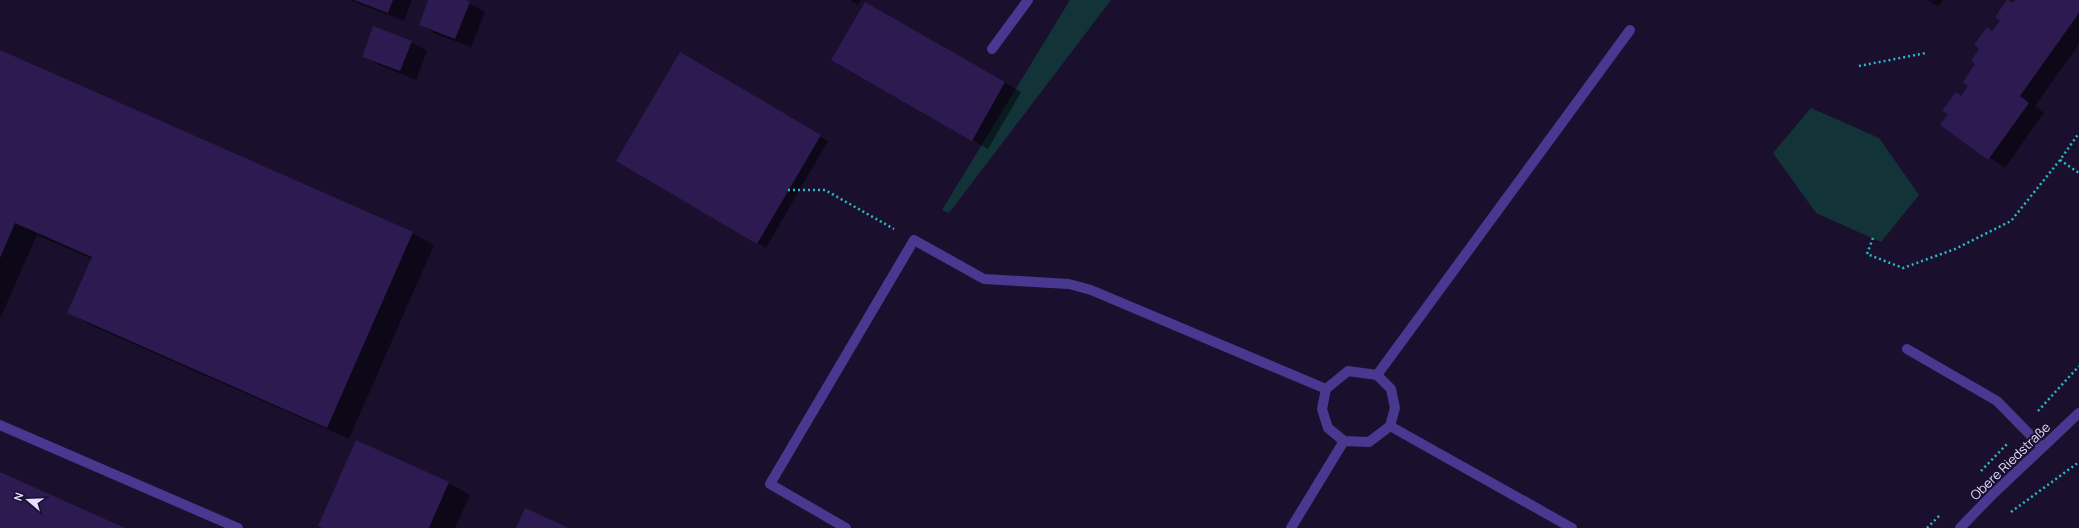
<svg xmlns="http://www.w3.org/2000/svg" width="2079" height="528" font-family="Manrope,sans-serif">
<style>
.green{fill:#123439}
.shadow{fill:#0007}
.building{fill:#2d1a50}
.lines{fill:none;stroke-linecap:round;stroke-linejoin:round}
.path{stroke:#28bac8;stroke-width:2.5;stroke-dasharray:2 3;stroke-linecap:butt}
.minor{stroke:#483890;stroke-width:10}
.labels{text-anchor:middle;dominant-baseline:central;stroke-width:4;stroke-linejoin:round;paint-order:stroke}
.street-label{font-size:13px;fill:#e6ddff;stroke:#1a102e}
</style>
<rect width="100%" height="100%" fill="#1a102e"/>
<!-- green -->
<path class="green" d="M1070,0H1111L949,213L942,210Z
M1811,108L1879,138L1919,195L1881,242L1816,213L1773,153Z"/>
<!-- shadow -->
<path class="shadow" d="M349,0H412L404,21Z
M429,0H463L485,12L471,47L436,34L420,24Z
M850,0H861L858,5Z
M1927,0H1943L1938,7Z
M2016,0H2079V44L2035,106L2044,113L2005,168L1941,125L1969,86L1977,64L1993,32Z
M866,3L1021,92L988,149L832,60Z
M411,42L427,51L416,80L379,65L363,56Z
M0,51L412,233L434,245L349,439L90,325L69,312L92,259L37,235L0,319Z
M680,54L828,141L766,248L617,160Z
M356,441L449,483L470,495L455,528H324Z"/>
<!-- building -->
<path class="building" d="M354,0H393L388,13Z
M428,0H466L470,2L455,39L419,25Z
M2007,0L2013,3L2015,0H2079V13L2020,96L2029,103L1988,160L1940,125L1948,114L1942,111L1956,92L1961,96L1968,86L1963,82L1975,64L1971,61L1979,49L1974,45L1987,27L1992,31L2000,21L1995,17Z
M865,2L1005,82L972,141L831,60Z
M373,26L412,41L400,71L362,57Z
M0,50L413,232L327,428L67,313L92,257L15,223L0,258Z
M680,52L821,135L757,244L616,161Z
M356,440L449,482L429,528H323L318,526Z
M0,472L125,528H0Z
M525,508L569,528H516Z"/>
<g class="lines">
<!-- path -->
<path class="path" d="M1859,66L1926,53
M2060,160L2079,173
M788,190H825L894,229
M1873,238L1867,254L1903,268L1955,249L2011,221L2060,160L2079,133
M2038,411L2079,366
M1981,471L2007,444
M2011,512L2079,462
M1927,528L1941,514"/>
<!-- minor -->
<path class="minor" d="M992,49L1028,0
M1907,349L1997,401L2042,447
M1348,371L1377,375L1391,389L1395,408L1390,426L1369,442L1344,441L1328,428L1322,409L1326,389Z
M1377,375L1630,30
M0,425L238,528
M1390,426L1572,528
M846,528L770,484L914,240L984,279L1069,284L1091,290L1326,389
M1291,528L1344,441
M1960,528L1993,494L2079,413"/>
</g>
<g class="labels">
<!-- street labels -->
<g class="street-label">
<text transform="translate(2010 461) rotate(-44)">Obere Riedstraße</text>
</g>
</g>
<!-- north arrow -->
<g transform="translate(28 500) rotate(289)" stroke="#1a102e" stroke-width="3" paint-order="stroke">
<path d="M0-3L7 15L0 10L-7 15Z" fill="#e6ddff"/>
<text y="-6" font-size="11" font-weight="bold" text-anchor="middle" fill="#e6ddff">N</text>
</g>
</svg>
